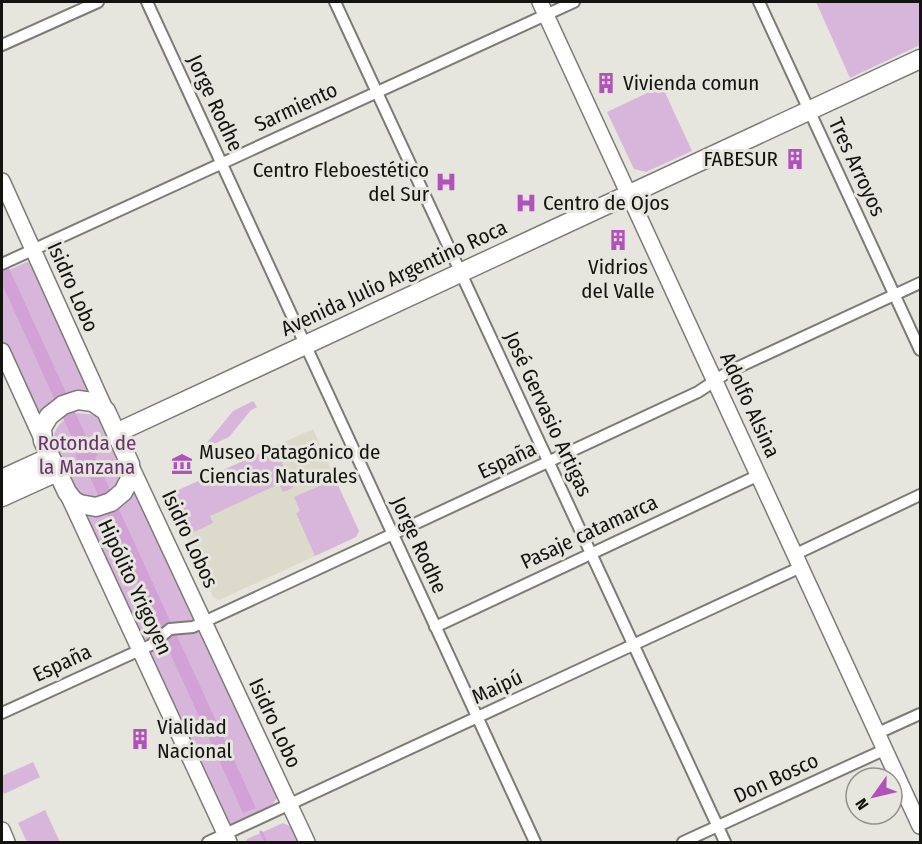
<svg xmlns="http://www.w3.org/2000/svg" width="922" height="844" font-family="'Fira Sans Condensed',sans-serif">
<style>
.built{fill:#dbdacb}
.green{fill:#d8b6db}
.water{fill:#d2a2d6}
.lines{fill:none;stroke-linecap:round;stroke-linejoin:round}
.stream{stroke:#d2a2d6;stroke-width:3}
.street-casing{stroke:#7c7b75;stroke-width:14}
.secondary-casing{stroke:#7c7b75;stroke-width:18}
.primary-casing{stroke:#7c7b75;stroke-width:21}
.street{stroke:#fff;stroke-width:10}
.secondary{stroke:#fff;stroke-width:15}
.primary{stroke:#fff;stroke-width:18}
.labels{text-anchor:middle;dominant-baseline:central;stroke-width:6;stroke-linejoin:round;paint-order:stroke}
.poi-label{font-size:21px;fill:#131310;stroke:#e6e5de;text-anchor:start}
.street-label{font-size:21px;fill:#131310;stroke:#e6e5de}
.park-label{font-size:21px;fill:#6a316f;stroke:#e6e5de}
</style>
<rect width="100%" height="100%" fill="#e6e5de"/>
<!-- built -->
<path class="built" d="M313,429L359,531L356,537L219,600L213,597L182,530L185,523L182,518L176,516L167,495Z"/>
<!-- green -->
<path class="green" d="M816,2H920V45L850,78Z
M662,86L692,151L646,172L634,169L607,112Z
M27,262L34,263L94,395L44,418L34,415L2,344V273Z
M253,401L257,407L251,410L229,437L201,450L233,411Z
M77,413C83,414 90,413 95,416C106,422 124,463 121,475C118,487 100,498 88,498C84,497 79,495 75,493L52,443C54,428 62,418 77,413Z
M275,447L293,488L283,492L279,484L210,516L213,523L185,536L182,530L185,523L182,518L176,516L167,495Z
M335,479L359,531L356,537L315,556L296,513L300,511L294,497Z
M130,494L137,495L278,795C272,813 247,819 231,826L227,825L86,517Z
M33,762L40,777L4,794L2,788V776Z
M45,810L60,842H27L18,823Z
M283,823L294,828L300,842H246L247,839Z"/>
<!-- water -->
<path class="water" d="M2,253L91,447H94L98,455L95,457L256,808L243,813L83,462L79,463L75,455L79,453L2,284Z"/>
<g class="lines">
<!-- stream -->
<path class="stream" d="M261,832L266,842"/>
<defs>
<path id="street" d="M147,2L535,842
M335,2L725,842
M759,2L920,350
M2,45L98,2
M2,264L574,2
M796,554L920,495
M435,627L759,475
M2,713L151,645L170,629L193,627L698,392L728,372L920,283
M878,733L920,714
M208,842L801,567
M683,842L886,749"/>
<path id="secondary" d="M540,2L920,826
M2,181L106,411
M2,351L43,441
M130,464L307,842
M68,495L229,842
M2,830L7,842"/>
<path id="primary" d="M78,400L93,402L106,411L130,464V479L123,492L111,502L96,507L80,504L74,501L67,492L43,441L42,428L49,416L63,405Z
M116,433L920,59
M2,479L50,457
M2,497L57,472"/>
</defs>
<!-- street casing -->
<use href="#street" class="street-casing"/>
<!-- secondary casing -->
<use href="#secondary" class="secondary-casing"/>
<!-- primary casing -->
<use href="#primary" class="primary-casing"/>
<!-- street -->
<use href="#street" class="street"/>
<!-- secondary -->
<use href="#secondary" class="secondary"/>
<!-- primary -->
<use href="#primary" class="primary"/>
</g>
<!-- icons -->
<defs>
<symbol id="building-bare" viewBox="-9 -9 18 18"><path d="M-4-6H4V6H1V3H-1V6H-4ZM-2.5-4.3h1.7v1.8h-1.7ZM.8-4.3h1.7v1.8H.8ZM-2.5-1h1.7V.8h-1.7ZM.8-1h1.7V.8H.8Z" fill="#b151ba" stroke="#e6e5de" stroke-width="2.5" paint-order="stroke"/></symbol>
<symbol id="hospital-bare" viewBox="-9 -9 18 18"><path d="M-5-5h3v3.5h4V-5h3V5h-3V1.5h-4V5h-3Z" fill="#b151ba" stroke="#e6e5de" stroke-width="2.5" paint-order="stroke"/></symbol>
<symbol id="museum-bare" viewBox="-9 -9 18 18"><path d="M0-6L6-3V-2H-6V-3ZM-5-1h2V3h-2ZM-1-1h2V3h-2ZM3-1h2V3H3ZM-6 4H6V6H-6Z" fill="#b151ba" stroke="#e6e5de" stroke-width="2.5" paint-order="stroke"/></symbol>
</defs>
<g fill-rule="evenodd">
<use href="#building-bare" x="591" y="68" width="30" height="30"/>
<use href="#building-bare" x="780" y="144" width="30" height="30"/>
<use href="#hospital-bare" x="431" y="167" width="30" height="30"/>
<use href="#hospital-bare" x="511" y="188" width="30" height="30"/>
<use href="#building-bare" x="603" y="225" width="30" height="30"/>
<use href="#museum-bare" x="167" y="449" width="30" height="30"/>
<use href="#building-bare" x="125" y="724" width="30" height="30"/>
</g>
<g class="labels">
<!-- poi labels -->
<g class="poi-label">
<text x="623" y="83">Vivienda comun</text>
<text x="778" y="159" text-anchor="end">FABESUR</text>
<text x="429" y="170" text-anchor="end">Centro Fleboestético<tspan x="429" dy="24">del Sur</tspan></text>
<text x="543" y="203">Centro de Ojos</text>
<text x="618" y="267" text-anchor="middle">Vidrios<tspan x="618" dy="24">del Valle</tspan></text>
<text x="199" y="452">Museo Patagónico de<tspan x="199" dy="24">Ciencias Naturales</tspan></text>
<text x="157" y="727">Vialidad<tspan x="157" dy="24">Nacional</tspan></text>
</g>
<!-- street labels -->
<g class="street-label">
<text transform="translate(215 103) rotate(65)">Jorge Rodhe</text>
<text transform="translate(296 107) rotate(-25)">Sarmiento</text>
<text transform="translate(857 167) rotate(65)">Tres Arroyos</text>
<text transform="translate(394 278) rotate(-25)">Avenida Julio Argentino Roca</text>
<text transform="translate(73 287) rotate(66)">Isidro Lobo</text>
<text transform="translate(750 405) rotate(65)">Adolfo Alsina</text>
<text transform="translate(548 414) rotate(65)">José Gervasio Artigas</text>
<text transform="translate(507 460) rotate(-25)">España</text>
<text transform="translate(589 532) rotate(-25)">Pasaje catamarca</text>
<text transform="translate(190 539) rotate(65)">Isidro Lobos</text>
<text transform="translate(419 545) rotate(65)">Jorge Rodhe</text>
<text transform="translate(135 587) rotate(65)">Hipólito Yrigoyen</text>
<text transform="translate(62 663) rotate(-25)">España</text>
<text transform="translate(497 687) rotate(-25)">Maipú</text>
<text transform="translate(275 723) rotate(65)">Isidro Lobo</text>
<text transform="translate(776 778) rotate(-25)">Don Bosco</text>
</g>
<!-- park labels -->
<g class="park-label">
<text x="87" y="443">Rotonda de<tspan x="87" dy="24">la Manzana</tspan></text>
</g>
</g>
<!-- border -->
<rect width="922" height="844" fill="none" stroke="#131310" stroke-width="6"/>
<!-- north arrow -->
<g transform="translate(874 796) rotate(236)"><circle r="28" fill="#e6e5de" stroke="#92918c" stroke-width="1.5"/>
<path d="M0-4.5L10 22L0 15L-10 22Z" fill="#b151ba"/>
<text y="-9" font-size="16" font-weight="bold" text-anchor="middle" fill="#131310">N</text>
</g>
</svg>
